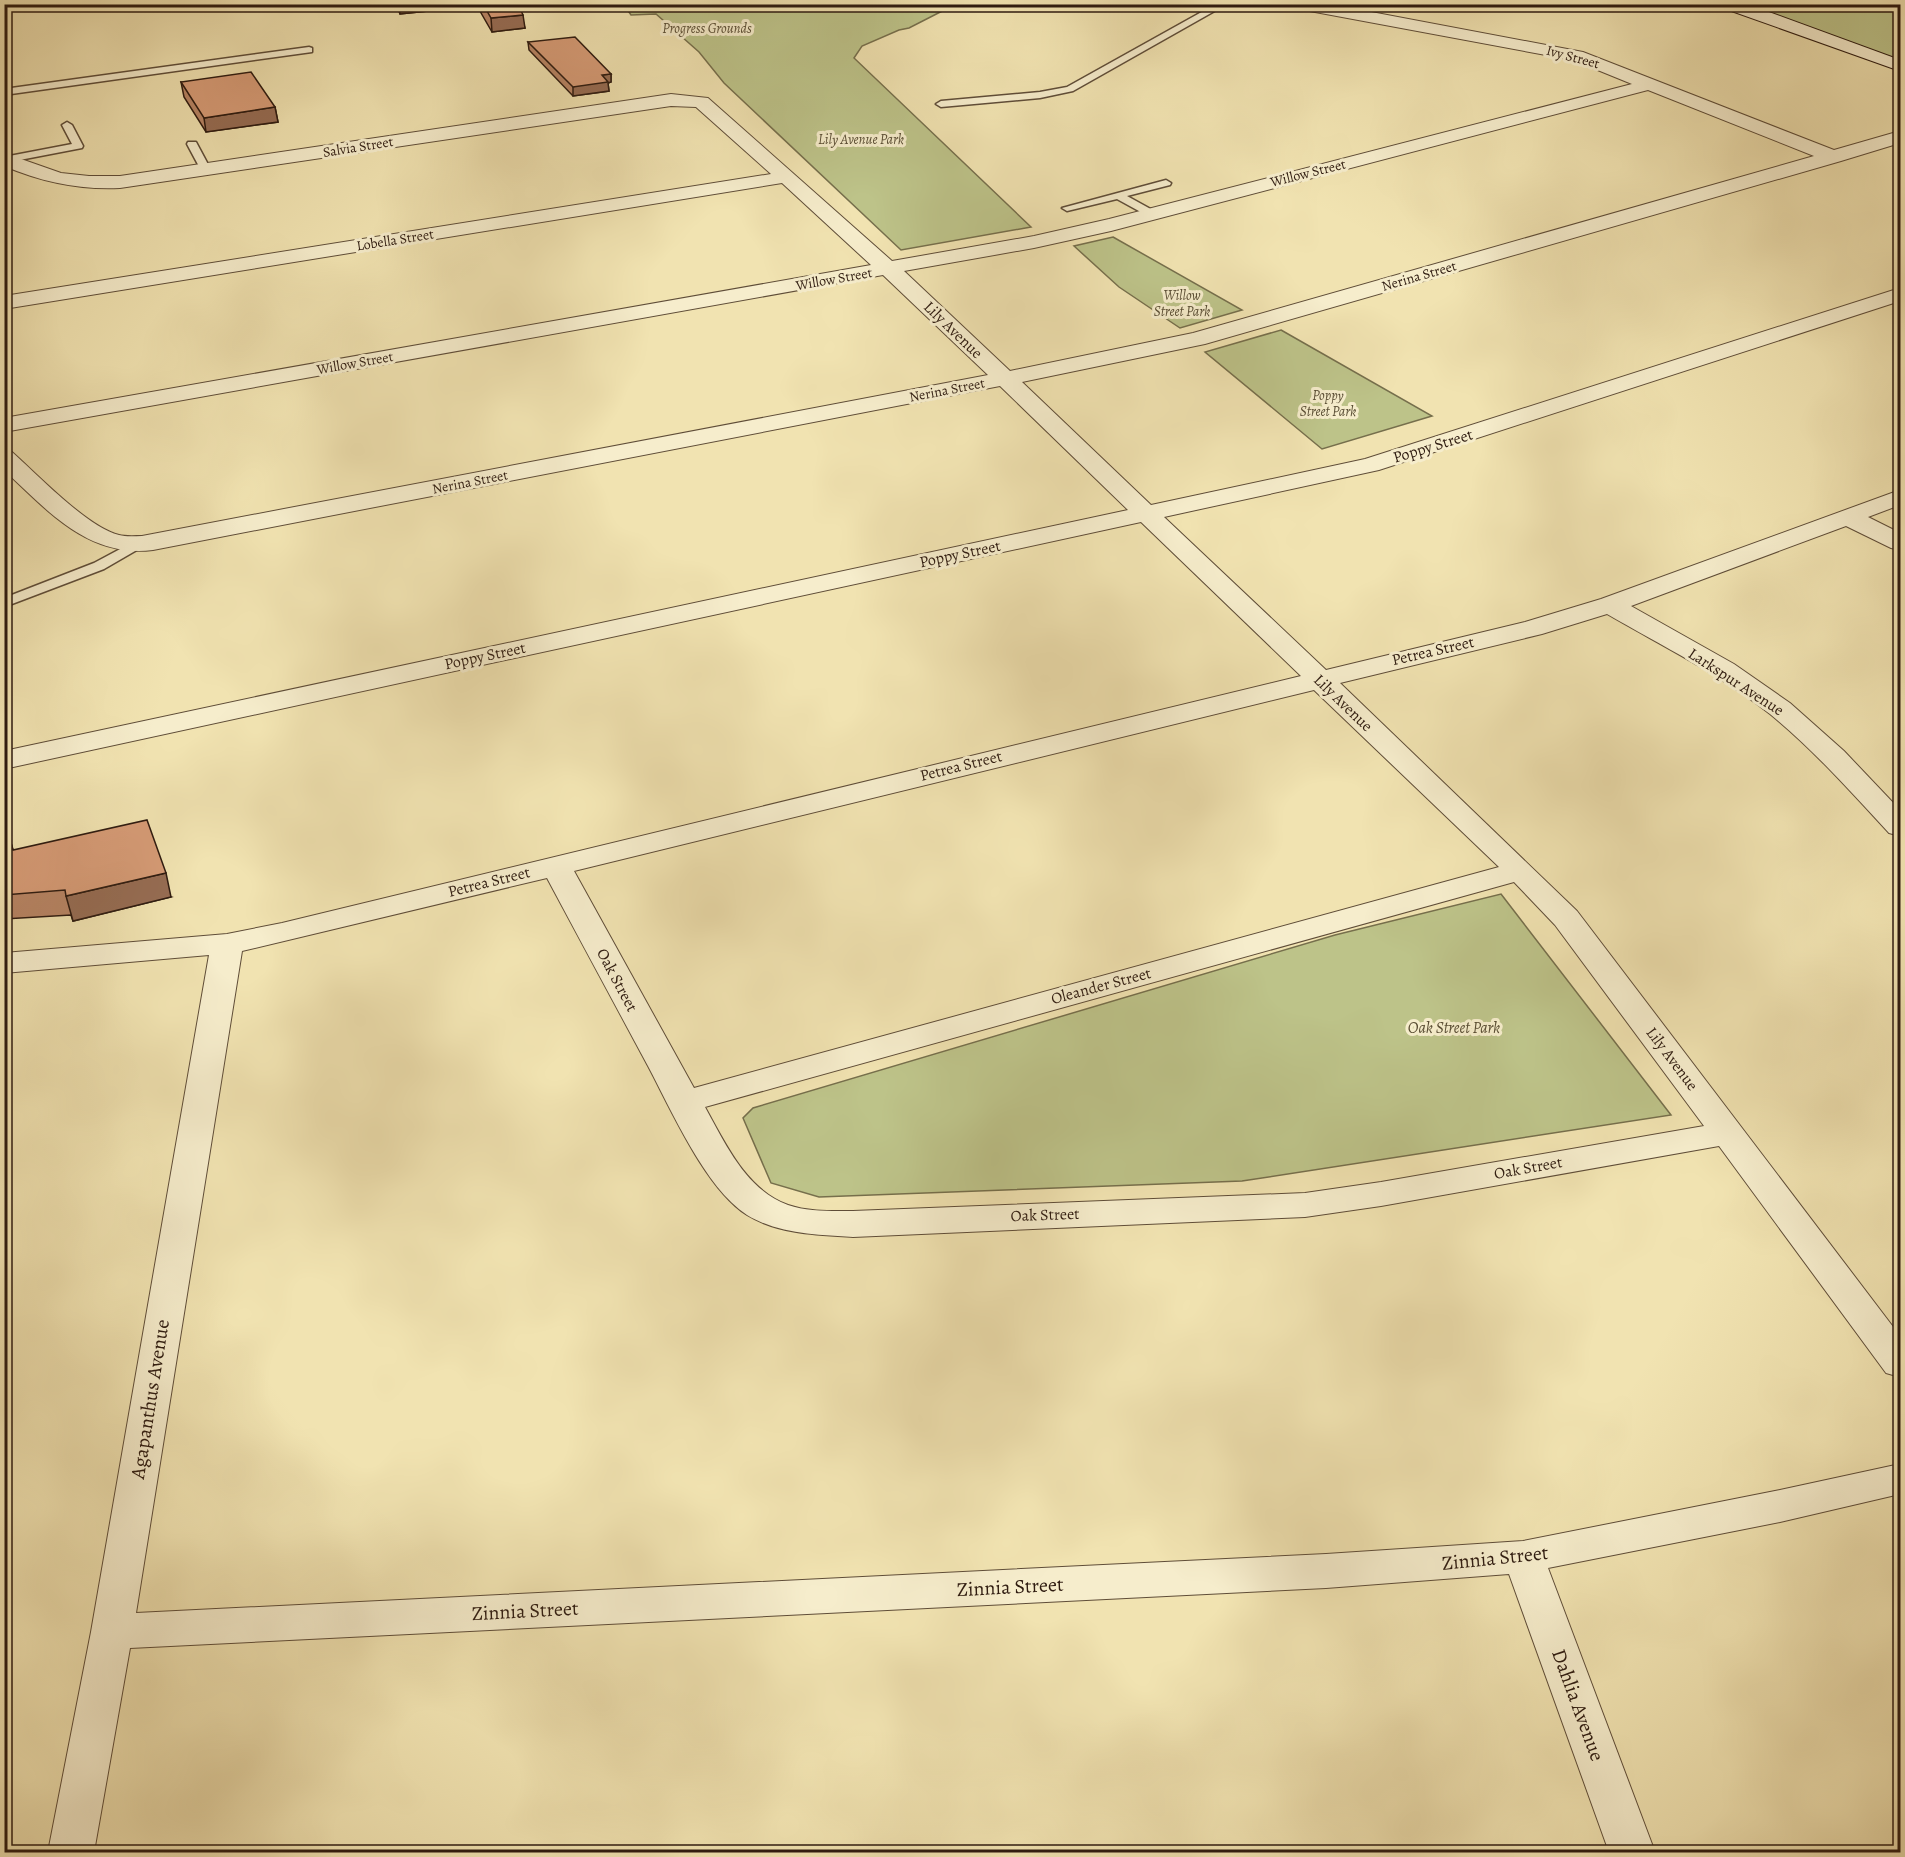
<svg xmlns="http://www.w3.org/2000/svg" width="1905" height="1857" font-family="Alegreya,serif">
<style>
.green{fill:#bdc389;stroke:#766f4c;stroke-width:1.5}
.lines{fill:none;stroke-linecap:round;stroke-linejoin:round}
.lane-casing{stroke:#5f4d38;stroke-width:3}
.street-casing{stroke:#5f4d38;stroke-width:2}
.secondary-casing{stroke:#2e1b10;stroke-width:2}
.lane{fill:#f6edcc;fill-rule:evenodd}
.street{fill:#f6edcc;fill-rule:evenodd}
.secondary{fill:#f6edcc;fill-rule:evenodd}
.wall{fill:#b88565;stroke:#2e1b10;stroke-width:1.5}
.shaded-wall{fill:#966c53;stroke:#2e1b10;stroke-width:1.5}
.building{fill:#d69b76;stroke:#2e1b10;stroke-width:1.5}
.labels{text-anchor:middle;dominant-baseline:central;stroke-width:6;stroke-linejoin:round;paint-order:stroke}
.far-park-label{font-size:14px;font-style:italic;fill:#594d34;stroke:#f6edcc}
.far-street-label{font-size:14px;fill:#2e1b10;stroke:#f6edcc}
.street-label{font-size:16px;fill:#2e1b10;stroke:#f6edcc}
.park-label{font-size:16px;font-style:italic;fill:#594d34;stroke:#f6edcc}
.near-street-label{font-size:20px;fill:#2e1b10;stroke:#f6edcc}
</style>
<rect width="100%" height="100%" fill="#f1e3b1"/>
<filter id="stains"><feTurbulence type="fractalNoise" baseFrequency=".00333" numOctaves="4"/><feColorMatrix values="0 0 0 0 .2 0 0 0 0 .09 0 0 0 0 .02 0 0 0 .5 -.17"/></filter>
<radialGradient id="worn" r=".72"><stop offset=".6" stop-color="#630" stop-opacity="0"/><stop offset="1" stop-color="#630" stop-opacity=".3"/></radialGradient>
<!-- green -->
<path class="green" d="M624,5H954L909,28L899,30L862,46L854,58L1031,227L901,250L724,83L699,52L656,14L631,15Z
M1742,5H1900V61L1743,5Z
M1113,237L1242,310L1180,328L1119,287L1074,246Z
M1281,330L1432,416L1322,449L1205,352Z
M1501,894L1671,1115L1242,1181L819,1197L771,1183L743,1118L753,1108L1335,935Z"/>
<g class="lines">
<defs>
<path id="lane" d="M1216,4H1227L1073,91L1040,98L941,107L936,104L941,101L1040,92L1067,87Z
M309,47L312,48V52L4,95V89Z
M67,122L72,125L83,146L82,148L4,163V157L72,144L62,125Z
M188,142H196L211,170L210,172H202L187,144Z
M1166,180L1171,183L1170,185L1127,196L1156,212V216H1148L1117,199L1067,211L1062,208Z
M137,540L144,544L142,547L104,569L4,607V598L94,563Z"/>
<path id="street" d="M1291,4H1329L1583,52L1834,150L1900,131V143L1841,161L1205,344L1022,382L1151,505L1365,459L1900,288V301L1379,470L1164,517L1326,670L1525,622L1601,599L1900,490V505L1868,517L1900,533V550L1891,548L1846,526L1631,606L1734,664L1790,703L1844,751L1900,810V836L1889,833C1851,792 1814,750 1770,714C1720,674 1662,646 1607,614L1542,634L1340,683L1577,911L1900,1336V1377L1886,1373L1719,1146L1381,1206L1305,1217L853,1237C818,1235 778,1234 747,1215C705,1188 671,1109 648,1066C614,1003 580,940 547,878L242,951L136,1613L1326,1554L1523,1541L1780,1490L1900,1464V1494L1780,1522L1548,1568L1655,1852H1609L1509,1574L1326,1588L130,1648L94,1852H48L91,1632L209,955L4,973V953L227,934L282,923L1301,676L1141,522L4,769V751L1128,510L1000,386L153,550C88,558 48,511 4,470V450L12,452C38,475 87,527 119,535C126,537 135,536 142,536L988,375L883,275L4,432V418L871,265L782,183L4,309V296L771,174L696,107L671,106L120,188C79,190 42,182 4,166V153L61,173L89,176H120L671,94L708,98L892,261L1034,236L1109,219L1632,84L1573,60L1299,9ZM1648,90L1814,156L1193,333L1010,371L904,271L1034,248L1111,231ZM1314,690L1499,867L694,1088L574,871ZM1514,882L1555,925L1704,1126L1381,1182L1305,1193L853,1211C832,1211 808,1212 788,1205C746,1190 725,1143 705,1107Z"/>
<path id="secondary" d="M1721,4H1747L1900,60V71L1723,8Z"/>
</defs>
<!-- lane casing -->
<use href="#lane" class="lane-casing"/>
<!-- street casing -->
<use href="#street" class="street-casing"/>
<!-- secondary casing -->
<use href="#secondary" class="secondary-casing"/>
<!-- lane -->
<use href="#lane" class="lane"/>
<!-- street -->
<use href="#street" class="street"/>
<!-- secondary -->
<use href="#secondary" class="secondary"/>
</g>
<!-- wall -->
<path class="wall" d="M396,4H518L525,28L492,32L477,6L400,14Z
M528,42L611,74V82L608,83L609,91L573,96L529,50Z
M181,82L275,107L278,122L206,132L184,97Z
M4,818L13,850L171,897L73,921L71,915L4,919Z"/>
<!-- shaded-wall -->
<path class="shaded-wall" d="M284,4H316L284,8Z
M399,4H477V6L400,14Z
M523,15L525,28L492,32L491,18Z
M611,74V82L608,83L609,91L573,96V87L602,75Z
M275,107L278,122L206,132L204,118Z
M166,873L171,897L73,921L66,896Z"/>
<!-- building -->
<path class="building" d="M483,4H518L523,15L491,18Z
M575,37L611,74L602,75L608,82L573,87L528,42Z
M251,72L275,107L204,118L181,82Z
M4,818L13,850L147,820L166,873L66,896L65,890L4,895Z"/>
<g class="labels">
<!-- far-park labels -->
<g class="far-park-label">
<text x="707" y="28">Progress Grounds</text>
<text x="861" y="139">Lily Avenue Park</text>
<text x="1182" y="295">Willow<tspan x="1182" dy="16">Street Park</tspan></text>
<text x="1328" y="395">Poppy<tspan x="1328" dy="16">Street Park</tspan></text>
</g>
<!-- far-street labels -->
<g class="far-street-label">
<text transform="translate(1573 57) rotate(15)">Ivy Street</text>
<text transform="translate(358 147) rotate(-9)">Salvia Street</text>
<text transform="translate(1308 173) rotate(-14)">Willow Street</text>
<text transform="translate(395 240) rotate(-9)">Lobella Street</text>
<text transform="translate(1419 276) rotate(-16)">Nerina Street</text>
<text transform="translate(834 279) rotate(-10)">Willow Street</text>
<text transform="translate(355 363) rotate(-10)">Willow Street</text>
<text transform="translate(947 390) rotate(-11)">Nerina Street</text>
<text transform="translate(470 482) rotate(-11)">Nerina Street</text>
</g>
<!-- street labels -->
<g class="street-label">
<text transform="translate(953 330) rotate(44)">Lily Avenue</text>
<text transform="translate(1433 446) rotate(-17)">Poppy Street</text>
<text transform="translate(960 554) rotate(-12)">Poppy Street</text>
<text transform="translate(1433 651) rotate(-13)">Petrea Street</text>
<text transform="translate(485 656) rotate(-12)">Poppy Street</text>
<text transform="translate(1736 682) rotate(33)">Larkspur Avenue</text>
<text transform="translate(1343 703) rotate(44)">Lily Avenue</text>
<text transform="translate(961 766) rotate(-14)">Petrea Street</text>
<text transform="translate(489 882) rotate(-14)">Petrea Street</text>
<text transform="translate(617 980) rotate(62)">Oak Street</text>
<text transform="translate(1101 986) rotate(-15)">Oleander Street</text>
<text transform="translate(1672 1059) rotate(53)">Lily Avenue</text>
<text transform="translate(1528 1168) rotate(-10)">Oak Street</text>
<text transform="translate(1045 1215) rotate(-2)">Oak Street</text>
</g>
<!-- park labels -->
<g class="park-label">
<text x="1454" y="1028">Oak Street Park</text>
</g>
<!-- near-street labels -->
<g class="near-street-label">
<text transform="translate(150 1399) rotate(-81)">Agapanthus Avenue</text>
<text transform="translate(1495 1558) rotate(-6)">Zinnia Street</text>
<text transform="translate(1010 1587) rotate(-3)">Zinnia Street</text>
<text transform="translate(525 1611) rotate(-3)">Zinnia Street</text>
<text transform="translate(1578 1705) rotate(70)">Dahlia Avenue</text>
</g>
</g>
<!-- margin -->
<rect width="1905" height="1857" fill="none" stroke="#f1e3b1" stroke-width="24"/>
<rect x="6" y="6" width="1893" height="1845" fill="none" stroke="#2e1b10" stroke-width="3"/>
<rect x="12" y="12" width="1881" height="1833" fill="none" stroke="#2e1b10" stroke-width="1.5"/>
<rect width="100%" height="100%" filter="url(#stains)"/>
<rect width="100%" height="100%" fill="url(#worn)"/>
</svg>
